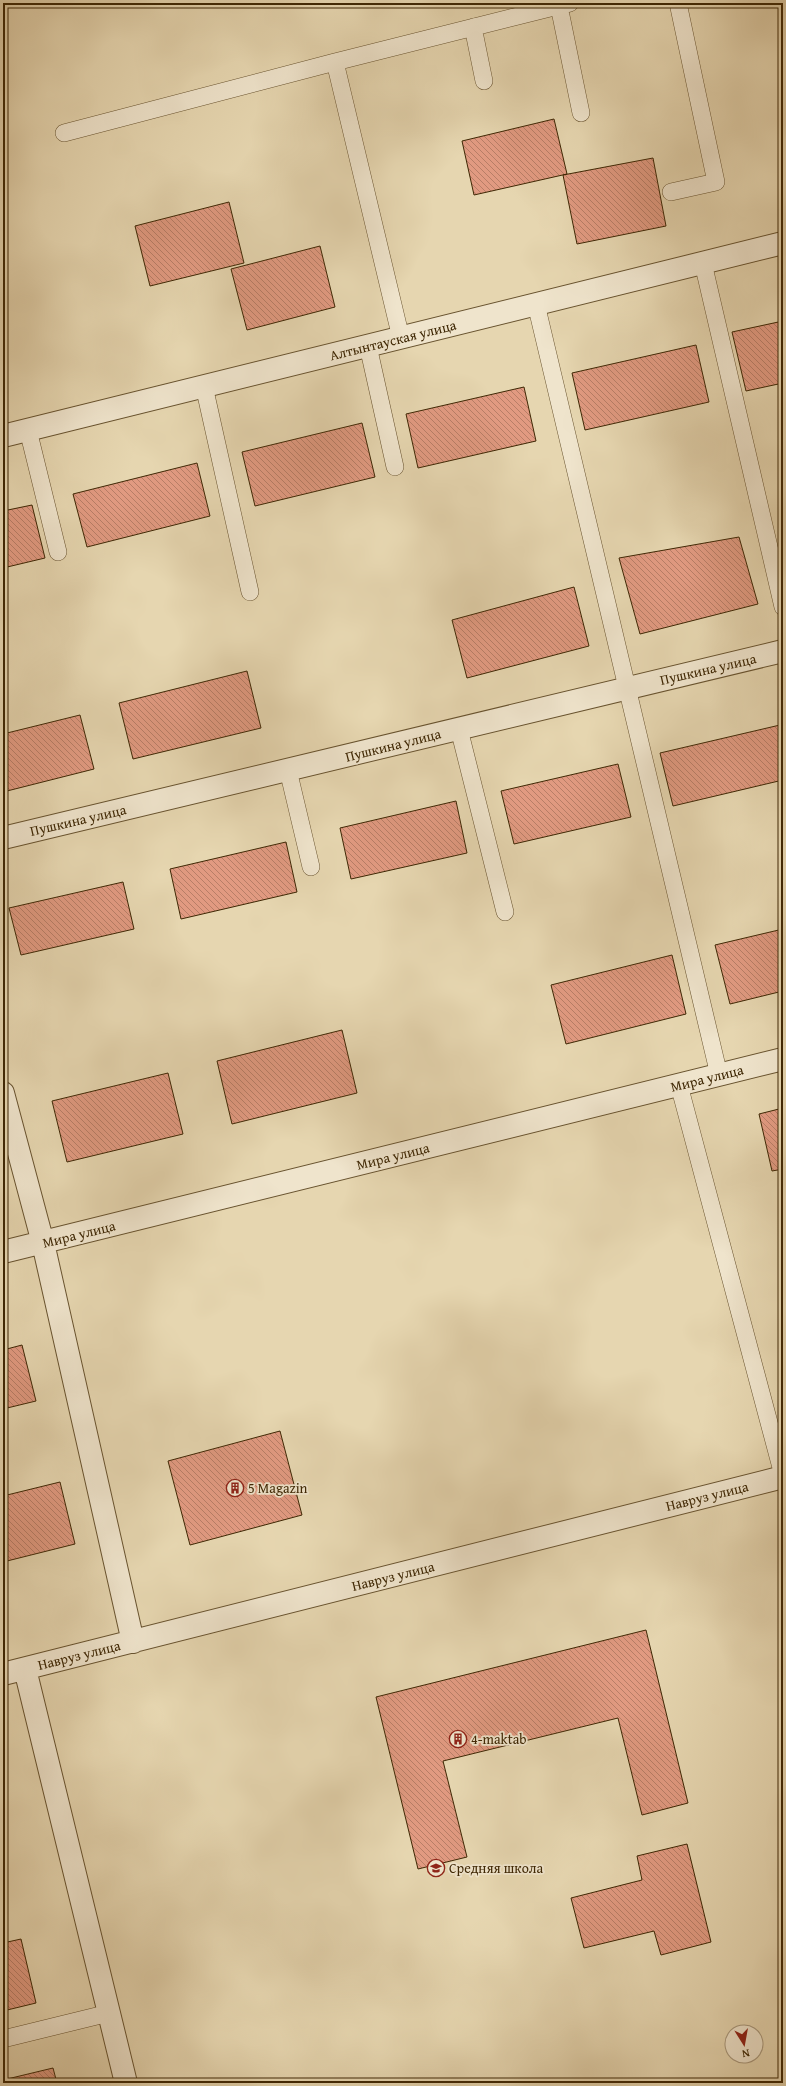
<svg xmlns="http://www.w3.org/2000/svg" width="786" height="2086" font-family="'Gentium Book Plus',serif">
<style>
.building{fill:url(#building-back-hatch);stroke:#3e2704}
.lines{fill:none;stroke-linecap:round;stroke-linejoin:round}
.lane-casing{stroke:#68532f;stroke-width:18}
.street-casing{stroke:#68532f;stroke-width:24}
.lane{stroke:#efe4cc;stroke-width:17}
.street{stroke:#efe4cc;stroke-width:22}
.labels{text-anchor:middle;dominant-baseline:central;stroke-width:3.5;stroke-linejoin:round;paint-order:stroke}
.street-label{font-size:14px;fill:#3e2704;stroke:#efe4cc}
.poi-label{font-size:14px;fill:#3e2704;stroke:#efe4cc;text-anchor:start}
</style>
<defs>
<pattern id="building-back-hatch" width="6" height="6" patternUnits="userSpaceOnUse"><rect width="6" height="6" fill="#e19a81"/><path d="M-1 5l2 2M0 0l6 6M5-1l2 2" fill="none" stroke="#b87e67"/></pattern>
</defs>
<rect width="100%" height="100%" fill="#e6d6b0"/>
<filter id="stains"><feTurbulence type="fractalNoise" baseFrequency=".005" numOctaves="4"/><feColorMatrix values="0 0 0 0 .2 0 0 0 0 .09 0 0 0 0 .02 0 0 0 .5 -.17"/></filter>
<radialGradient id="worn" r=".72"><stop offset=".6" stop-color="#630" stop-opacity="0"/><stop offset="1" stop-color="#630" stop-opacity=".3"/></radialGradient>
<!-- building -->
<path class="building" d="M554,119L567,174L474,195L462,141Z
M653,158L666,226L577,244L563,175Z
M229,202L244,263L150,286L135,226Z
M320,246L335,307L247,330L231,269Z
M783,321V383L746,391L732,332Z
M696,345L709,402L585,430L572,373Z
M524,387L536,441L418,468L406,414Z
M362,423L375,477L255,506L242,452Z
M197,463L210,516L87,547L73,494Z
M32,505L45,558L3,568V511Z
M739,537L758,604L640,634L619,558Z
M574,587L589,646L467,678L452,620Z
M247,671L261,728L133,759L119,703Z
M80,715L94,769L3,792V734Z
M780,725L783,738V780L673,806L660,753Z
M618,764L631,817L514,844L501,791Z
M456,801L467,853L351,879L340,828Z
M286,842L297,892L181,919L170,869Z
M123,882L134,929L21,955L9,908Z
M783,929V991L730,1004L715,945Z
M672,955L686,1014L566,1044L551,985Z
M342,1030L357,1093L232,1124L217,1061Z
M168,1073L183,1134L67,1162L52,1101Z
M783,1108V1169L772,1171L759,1114Z
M22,1345L36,1401L3,1409V1350Z
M280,1431L302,1515L190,1545L168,1461Z
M60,1482L75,1544L3,1562V1496Z
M646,1630L688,1803L642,1815L618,1718L443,1761L467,1857L418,1869L376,1697Z
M687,1844L711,1942L661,1955L654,1931L584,1948L571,1898L642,1880L637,1856Z
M21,1939L36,2003L3,2011V1943Z
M53,2068L57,2083H3V2080Z"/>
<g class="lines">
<defs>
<path id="lane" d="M559,6L581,113
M473,27L484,81
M335,62L570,3
M64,133L335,62L401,338
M671,192L716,182L678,3
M703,263L783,607
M536,304L719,1075
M368,346L395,467
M204,386L250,592
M28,430L58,552
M459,729L505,912
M288,770L311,867
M679,1085L783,1475
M3,2039L109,2013"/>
<path id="street" d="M3,436L783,243
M3,838L783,651
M3,1093L43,1243L133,1642
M3,1252L783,1059
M25,1669L126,2083
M3,1674L783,1477"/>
</defs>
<!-- lane casing -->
<use href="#lane" class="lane-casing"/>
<!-- street casing -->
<use href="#street" class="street-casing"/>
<!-- lane -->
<use href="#lane" class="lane"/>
<!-- street -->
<use href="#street" class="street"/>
</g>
<!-- icons -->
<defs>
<symbol id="building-ring" viewBox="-11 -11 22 22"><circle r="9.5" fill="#efe4cc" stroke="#8f2418" stroke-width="1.5"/><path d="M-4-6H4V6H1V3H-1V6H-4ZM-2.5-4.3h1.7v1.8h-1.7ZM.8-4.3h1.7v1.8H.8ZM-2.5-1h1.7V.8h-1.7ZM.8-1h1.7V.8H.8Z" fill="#8f2418"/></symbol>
<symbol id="school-ring" viewBox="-11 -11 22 22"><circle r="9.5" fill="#efe4cc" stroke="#8f2418" stroke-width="1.5"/><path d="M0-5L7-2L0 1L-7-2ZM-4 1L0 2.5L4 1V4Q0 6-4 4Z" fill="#8f2418"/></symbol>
</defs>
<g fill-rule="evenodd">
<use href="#building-ring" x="225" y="1478" width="20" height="20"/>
<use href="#building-ring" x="448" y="1729" width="20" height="20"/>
<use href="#school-ring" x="426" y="1858" width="20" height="20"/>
</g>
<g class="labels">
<!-- street labels -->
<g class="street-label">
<text transform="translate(393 340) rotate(-14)">Алтынтауская улица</text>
<text transform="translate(708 669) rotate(-13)">Пушкина улица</text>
<text transform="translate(393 745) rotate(-14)">Пушкина улица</text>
<text transform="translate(78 820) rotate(-13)">Пушкина улица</text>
<text transform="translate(707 1078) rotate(-14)">Мира улица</text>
<text transform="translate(393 1156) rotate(-14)">Мира улица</text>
<text transform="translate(79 1234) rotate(-14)">Мира улица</text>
<text transform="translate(707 1496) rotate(-14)">Навруз улица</text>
<text transform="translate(393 1576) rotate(-14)">Навруз улица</text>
<text transform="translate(79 1655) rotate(-14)">Навруз улица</text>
</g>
<!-- poi labels -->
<g class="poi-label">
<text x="248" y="1488">5 Magazin</text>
<text x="471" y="1739">4-maktab</text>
<text x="449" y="1868">Средняя школа</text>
</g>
</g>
<!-- margin -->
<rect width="786" height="2086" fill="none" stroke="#e6d6b0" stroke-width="16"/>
<rect x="4" y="4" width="778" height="2078" fill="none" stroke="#3e2704" stroke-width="2"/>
<rect x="8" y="8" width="770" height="2070" fill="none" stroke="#3e2704"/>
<!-- north arrow -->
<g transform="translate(744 2044) rotate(169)"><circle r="19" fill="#efe4cc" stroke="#a8987c"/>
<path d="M0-3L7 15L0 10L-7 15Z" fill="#8f2418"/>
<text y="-6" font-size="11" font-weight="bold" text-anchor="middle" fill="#3e2704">N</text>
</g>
<rect width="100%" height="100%" filter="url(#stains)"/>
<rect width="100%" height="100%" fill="url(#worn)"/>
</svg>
